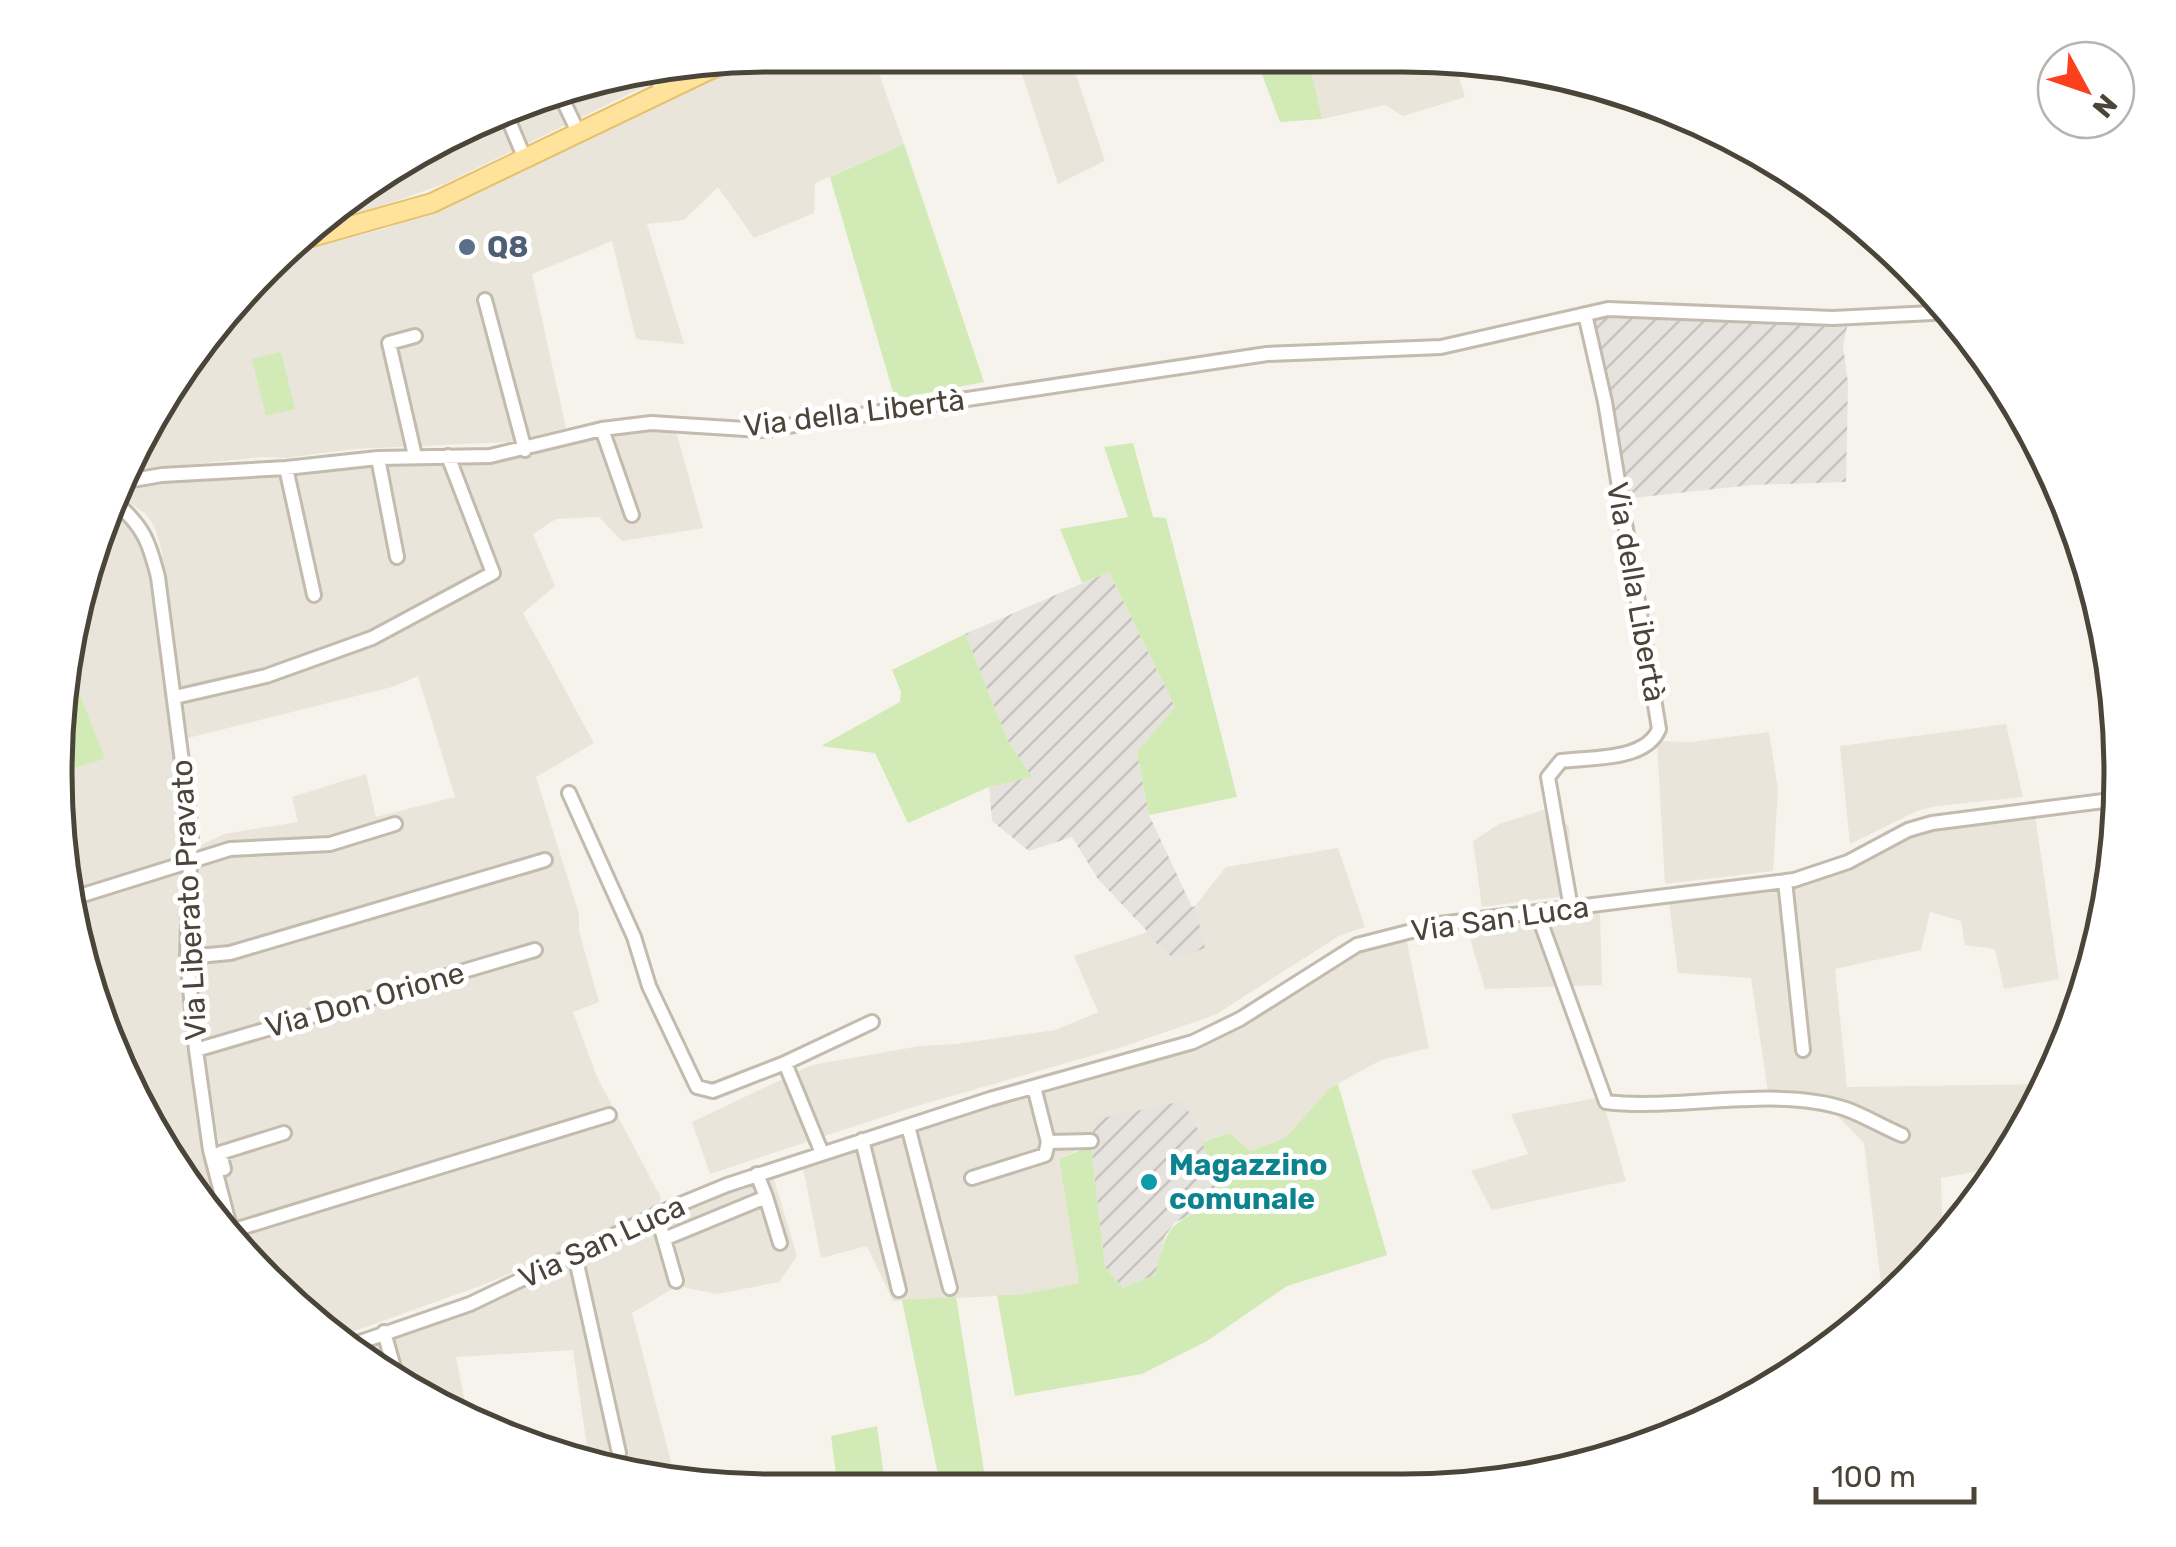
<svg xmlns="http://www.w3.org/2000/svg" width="2176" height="1547" font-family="Rubik,sans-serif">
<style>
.residential{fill:#eae5da}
.industrial{fill:url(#industrial-furrows)}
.green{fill:#d2eab5}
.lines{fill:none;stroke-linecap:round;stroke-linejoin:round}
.minor-casing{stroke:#c2bbae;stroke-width:18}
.major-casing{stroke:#e6c16a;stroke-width:22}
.minor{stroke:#fff;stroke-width:12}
.major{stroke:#ffe39c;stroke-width:18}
.service-dot{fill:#5c6f8a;stroke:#fff;stroke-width:4}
.culture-dot{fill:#0f9aa8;stroke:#fff;stroke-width:4}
.labels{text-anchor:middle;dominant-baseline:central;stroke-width:10;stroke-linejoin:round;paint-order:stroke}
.service-label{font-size:30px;font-weight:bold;fill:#4e5e75;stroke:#fff;text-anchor:start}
.street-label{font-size:30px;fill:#4b4439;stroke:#fff}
.culture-label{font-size:30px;font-weight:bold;fill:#0d838f;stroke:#fff;text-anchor:start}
.rim{fill:none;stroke:#4b4439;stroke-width:5}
</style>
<defs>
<pattern id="industrial-furrows" width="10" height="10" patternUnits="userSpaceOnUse" patternTransform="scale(2.5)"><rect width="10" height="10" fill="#e6e2dd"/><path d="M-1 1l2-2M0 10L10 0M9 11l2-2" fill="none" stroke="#c7c3be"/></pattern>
</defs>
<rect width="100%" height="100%" fill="#f6f3ec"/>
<!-- residential -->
<path class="residential" d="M774,55L873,57L904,144L815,183L814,213L754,238L718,187L684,220L647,224L684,344L636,339L612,241L532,274L566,428L509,442L354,449L285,458L264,457L124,471L129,456L233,300L284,255L387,228L454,204L740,64L754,58Z
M1017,59L1079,61L1072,63L1105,161L1058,184Z
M1310,65L1456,67L1465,97L1403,116L1385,105L1322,119Z
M685,67L446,183L380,207L320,224L375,176L587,80Z
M675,427L703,528L622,541L599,517L556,519L533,534L555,586L523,613L594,743L536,777L579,914V931L599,1002L573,1012L597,1077L661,1198L657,1211L483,1285L332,1339L249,1262L224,1174L200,1025L195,914L197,847L224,834L298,822L292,797L366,774L376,817L455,797L418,676L392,687L188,738L161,548L155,528L146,514L117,494L119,488L149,482L356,464L512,457L618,431Z
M113,510L134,525L146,552L164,665L180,801V913L185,1026L199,1126L221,1228L110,1049L61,867V772L105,759L67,661Z
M2006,724L2023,797L1937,806L1917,811L1850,844L1840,746Z
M1769,732L1778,789L1773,871L1665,884L1657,741L1689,742Z
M1543,810L1569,826L1572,895L1482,907L1473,841L1499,824Z
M2035,815L2059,979L2004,989L1995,949L1965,945L1961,921L1930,912L1921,950L1835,969L1847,1087L2049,1084L2000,1167L1941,1178L1943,1243L1903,1285L1882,1292L1864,1143L1820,1098H1769L1751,978L1678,973L1669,902L1795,886L1847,867L1923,829Z
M1338,848L1365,927L1339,936L1215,1015L1122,1047L910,1108L710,1174L692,1122L812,1065L920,1046L955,1044L1056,1030L1098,1012L1074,956L1145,933L1174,959L1204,947L1195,906L1226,867Z
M1600,911L1602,985L1485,989L1467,929Z
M1406,938L1429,1048L1381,1060L1330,1088L1285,1138L1250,1151L1230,1133L1204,1141L1183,1101L1059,1159L1079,1283L1018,1295L893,1301L867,1246L821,1258L802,1163L1207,1040L1347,953Z
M1602,1097L1626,1181L1492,1210L1471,1171L1528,1154L1511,1114Z
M772,1173L797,1256L779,1282L717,1294L677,1286L632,1313L674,1473L653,1478L590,1468L573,1350L456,1357L469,1423L348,1351L491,1302L729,1187Z"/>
<!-- industrial -->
<path class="industrial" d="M1588,317L1796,325L1848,322L1843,346L1848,383L1846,482L1752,485L1614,500Z
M1109,572L1175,707L1137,753L1149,815L1192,907L1195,906L1205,948L1174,959L1145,933L1147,931L1098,879L1072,837L1029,851L992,821L989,787L1031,777L1008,741L965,634Z
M1183,1101L1204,1141L1221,1202L1175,1222L1165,1236L1155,1275L1123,1288L1105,1267L1091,1146L1087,1147L1098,1119Z"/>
<!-- green -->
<path class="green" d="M1258,64L1310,65L1322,119L1280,122Z
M904,144L984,382L895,399L830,177Z
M281,352L295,409L266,416L252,359Z
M1133,443L1153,517L1166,518L1237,797L1149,815L1137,752L1175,707L1109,572L1082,583L1060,529L1128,517L1104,447Z
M965,634L1008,741L1032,777L989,787L908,823L875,753L821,746L900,702L901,692L892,670Z
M67,661L105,759L61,772V679Z
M1338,1084L1387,1255L1287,1286L1207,1341L1142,1374L1015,1396L997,1295H1018L1079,1283L1059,1159L1091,1146L1105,1267L1123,1288L1155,1275C1169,1220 1170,1224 1221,1202L1202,1142L1230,1133L1250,1151L1285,1138L1330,1088Z
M956,1297L987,1489H941L902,1300Z
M877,1426L886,1490H838L831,1436Z"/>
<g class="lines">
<defs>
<path id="minor" d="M1301,65H1303
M652,71L664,92
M559,92L579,134
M507,116L525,159
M341,206L350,227
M485,300L525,450
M415,336L389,343L415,456
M602,429L632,515
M378,458L397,557
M286,468L314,595
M121,482L162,475L286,468L378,458L490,456L602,429L651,423L761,430L1267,354L1441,347L1608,309L1833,318L1952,312
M115,502C144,527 149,542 158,577L191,831L187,957L196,1050L210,1150L236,1250
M175,697L266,676L372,638L493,573L448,456
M569,793L634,937L649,986L697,1087L713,1091L785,1063L822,1153
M1785,881L1803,1050
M70,899L230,849L330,844L395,824
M1571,908L1548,777L1561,761C1591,757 1646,761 1659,729L1605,402L1585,314
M1537,912L1606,1102C1680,1111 1775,1085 1846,1109C1865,1116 1883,1127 1902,1135
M187,957L230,953L545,860
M196,1050L535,950
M785,1063L872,1022
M908,1126L950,1288
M862,1140L899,1290
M1048,1142L1091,1141
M224,1169L220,1153L284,1133
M972,1178L1045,1155L1048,1142L1034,1087
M766,1197L780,1243
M657,1214L664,1239L766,1197L757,1174
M231,1231L609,1115
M664,1239L676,1281
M575,1255L619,1453
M384,1332L398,1382
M343,1348L470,1304L671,1208L727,1185L990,1099L1193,1042L1240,1019L1357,945L1439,924L1794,880L1848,862L1908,830L1932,823L2119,799"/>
<path id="major" d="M301,240L432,203L728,61"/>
</defs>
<!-- minor casing -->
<use href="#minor" class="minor-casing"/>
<!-- major casing -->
<use href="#major" class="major-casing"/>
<!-- minor -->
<use href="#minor" class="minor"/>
<!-- major -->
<use href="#major" class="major"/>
</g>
<!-- markers -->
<circle class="service-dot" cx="467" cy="247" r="10"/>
<circle class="culture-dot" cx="1149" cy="1182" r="10"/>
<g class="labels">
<!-- service labels -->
<g class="service-label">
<text x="487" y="247">Q8</text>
</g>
<!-- street labels -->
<g class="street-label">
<text transform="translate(854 413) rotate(-7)">Via della Libertà</text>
<text transform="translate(1636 592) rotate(80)">Via della Libertà</text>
<text transform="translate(189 900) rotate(-93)">Via Liberato Pravato</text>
<text transform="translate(1500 919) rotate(-8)">Via San Luca</text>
<text transform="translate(365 1000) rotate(-16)">Via Don Orione</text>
<text transform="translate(602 1242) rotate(-25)">Via San Luca</text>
</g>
<!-- culture labels -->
<g class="culture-label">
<text x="1169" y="1165">Magazzino<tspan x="1169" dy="34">comunale</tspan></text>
</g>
</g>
<!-- crop -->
<path d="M0 0H2176V1547H0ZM773 72H1403A701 701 0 0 1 2104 773V773A701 701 0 0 1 1403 1474H773A701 701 0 0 1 72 773V773A701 701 0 0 1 773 72Z" fill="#fff" fill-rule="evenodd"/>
<path class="rim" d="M773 72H1403A701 701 0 0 1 2104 773V773A701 701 0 0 1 1403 1474H773A701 701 0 0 1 72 773V773A701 701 0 0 1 773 72Z"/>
<!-- north arrow -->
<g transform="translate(2086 90) rotate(130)"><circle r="48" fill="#ffffff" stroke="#b7b4b0" stroke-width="2.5"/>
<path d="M0-8L18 38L0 25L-18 38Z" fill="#fc3f1d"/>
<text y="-15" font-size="28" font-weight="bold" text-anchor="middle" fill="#4b4439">N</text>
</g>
<!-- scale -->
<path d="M1816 1487v15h158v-15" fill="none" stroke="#4b4439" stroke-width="5"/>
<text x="1831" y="1487" font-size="30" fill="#4b4439" stroke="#ffffff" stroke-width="8" paint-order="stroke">100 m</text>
</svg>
